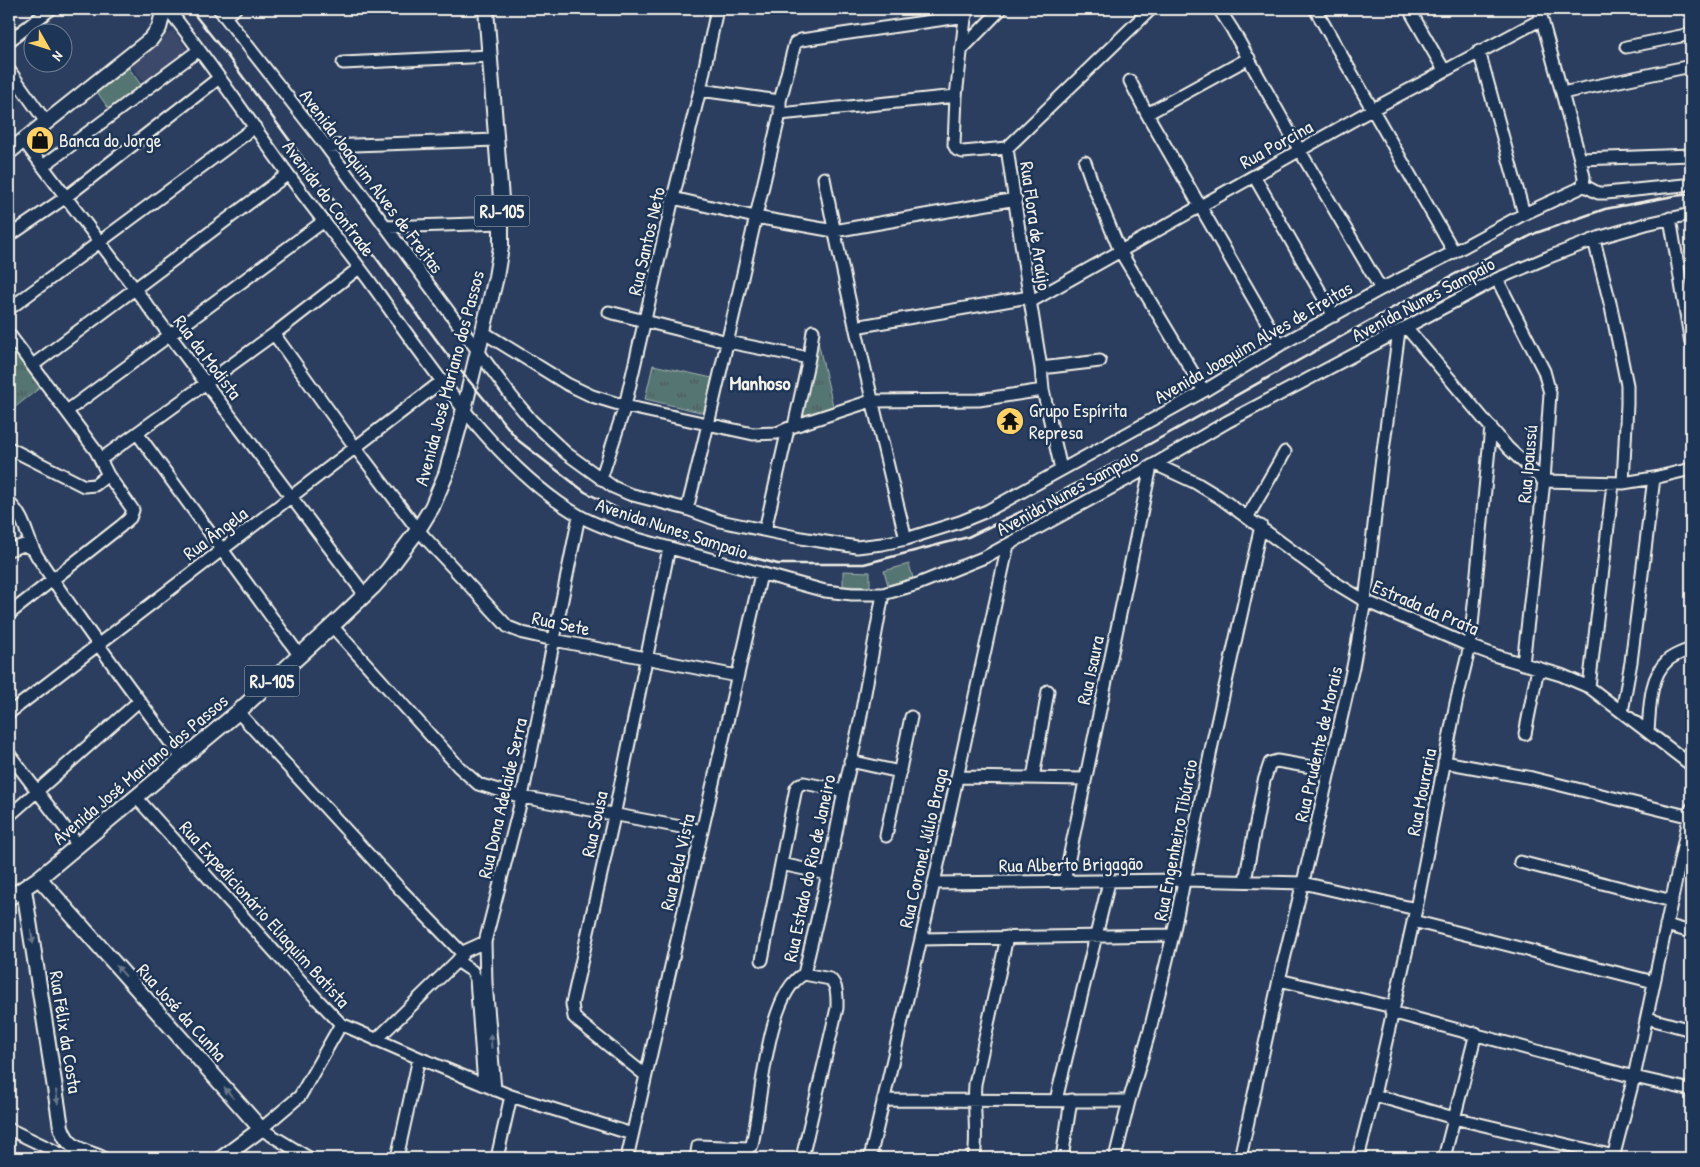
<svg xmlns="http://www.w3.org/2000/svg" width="1700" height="1167" font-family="'Patrick Hand',sans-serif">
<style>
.built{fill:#3c496b}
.grass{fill:url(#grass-tufts);stroke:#a4b2ae}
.pitch{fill:#547473;stroke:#a4b2ae}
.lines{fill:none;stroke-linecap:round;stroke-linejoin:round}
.minor-casing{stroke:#f4f1e8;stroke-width:15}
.major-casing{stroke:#f4f1e8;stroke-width:18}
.minor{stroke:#1d3557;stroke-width:11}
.major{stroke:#1d3557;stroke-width:14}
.rail{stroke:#f4f1e8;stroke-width:2.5}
.oneway{fill:#68778a}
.labels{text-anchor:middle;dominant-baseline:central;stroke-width:5;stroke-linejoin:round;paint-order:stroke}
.shield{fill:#1d3557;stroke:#b4b9bc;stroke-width:1}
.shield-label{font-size:18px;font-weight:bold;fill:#f4f1e8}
.poi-label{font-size:19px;fill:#f4f1e8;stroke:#1d3557;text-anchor:start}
.street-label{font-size:19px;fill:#f4f1e8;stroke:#1d3557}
.neighbourhood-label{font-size:20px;font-weight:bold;fill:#f4f1e8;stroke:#1d3557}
</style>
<defs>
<pattern id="grass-tufts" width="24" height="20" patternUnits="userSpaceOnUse" patternTransform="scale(1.25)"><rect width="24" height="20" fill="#547473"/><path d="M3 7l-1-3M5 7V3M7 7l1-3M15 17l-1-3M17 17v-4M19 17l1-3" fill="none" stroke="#4e5c5a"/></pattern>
</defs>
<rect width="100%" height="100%" fill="#2b3e60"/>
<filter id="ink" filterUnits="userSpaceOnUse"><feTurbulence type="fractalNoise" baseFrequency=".02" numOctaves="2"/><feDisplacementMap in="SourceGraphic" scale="10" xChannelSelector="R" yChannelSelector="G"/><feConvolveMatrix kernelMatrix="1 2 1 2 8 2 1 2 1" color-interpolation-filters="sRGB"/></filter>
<g filter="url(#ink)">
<!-- built -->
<path class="built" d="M173,30L186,48V52L182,57L145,84L131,65Z"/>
<!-- grass -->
<path class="grass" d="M815,329L834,410L799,419Z
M9,344L42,386L9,412Z
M653,365L712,378L704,413L645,399Z"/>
<!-- pitch -->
<path class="pitch" d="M129,68L141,85L109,109L97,92Z
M909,564L913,578L888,585L884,571Z
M843,571L870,572V587L843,586Z"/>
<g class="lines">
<defs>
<path id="minor" d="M168,9C210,62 248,119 288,174C314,210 342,244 368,279C426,359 492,464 578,515C595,525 615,531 634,538L825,591L852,594H883L918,584L985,557L1155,464L1227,422L1497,279L1549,257L1601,237L1646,224L1691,214
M219,9L326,146L512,397L532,421L566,453L613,487L629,494L687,509L720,521L801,538L857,547L882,544L906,539L960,522L987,511L1204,391L1280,345L1381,289L1454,252L1524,214L1578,189L1583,185
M1219,9L1232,29L1300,151L1381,289
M1315,9L1454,252
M1409,9L1444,70
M1539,9L1580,159L1584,177L1583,185
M966,10L956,96L954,145L957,150L963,152L1007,148
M224,16L235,9
M9,41L51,9
M1626,47L1691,34
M963,48L1001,9
M1479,51L1524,214
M343,63L490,56
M9,70L46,122
M1130,81L1147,114L1280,345
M700,90L780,101
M1562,93L1691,66
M780,114L956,96
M1147,114L1249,58
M23,140L365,595
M326,146L496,140
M1007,148L1023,257L1041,368L1043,390L1061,469
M1007,148L1151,9
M1580,159L1691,155
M1085,162L1093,185L1120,251L1204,391
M43,166L199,50
M1254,176L1334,316
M824,178C847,299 876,419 906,539
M1583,185L1598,193H1606L1684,185
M673,198L755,217L834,231L1016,199
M1670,218L1691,343
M386,227L502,223
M9,236L66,197L219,78
M1594,240L1611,307L1627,385V404L1623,483
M1497,279L1544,371L1550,393L1544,481L1523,664
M1030,302L1373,109L1542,19
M9,309L255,127
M609,312L728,342L809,358
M855,327L1029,297
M1406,327L1508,448L1536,474L1544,481L1623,483L1654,478L1691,469
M483,332L567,384L592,396L625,406L753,434L777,433L794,426L871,401L979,400L1043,390
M9,334L96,451L108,475L133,510L130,518L121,526L9,614
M274,334L355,447L418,530L508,627L523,633L554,640L737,676
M33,365L288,174
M1041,368L1100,361
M67,411L324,221
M794,426L809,358L813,331
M137,433L300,656
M9,448L84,486L95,485L108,475
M101,459L274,334L359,268
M1155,464L1196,483L1219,497L1337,584L1365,601L1470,646L1497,656L1561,675L1589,687L1691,765
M601,479L625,406L673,198L700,90L717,9
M9,503C27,518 26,541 39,559C84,627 133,693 182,758
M687,509C721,378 748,246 780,114V101L795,43L801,40L966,16
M1248,516L1285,452
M765,530L788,429
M9,550L24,545L32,549
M332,626L459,767L478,784L522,797L702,831
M1589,687L1613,484
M238,712L400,889L462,953
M1622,712L1631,662L1654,478
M9,713L442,381
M1648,731C1650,709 1649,677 1667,661C1673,655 1683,652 1691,649
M1525,734L1538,668
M9,754L78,845
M850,761L900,772
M1444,762L1532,778L1691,817
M957,777L1085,779
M1033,778L1048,691
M136,797L317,999L341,1024L419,1058L511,1096L632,1134
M9,816L139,701
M886,836L911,717
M1520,862L1672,901
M781,864L828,874
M1245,881L1264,781L1270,763L1277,761L1329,770
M1064,882L1151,466
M934,883L1184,880L1303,883L1416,909
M1413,921L1654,982
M1666,925L1691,932
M921,939L1173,935
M762,960L796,788L800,784L804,783L844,791
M457,961L472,971L476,979L484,1085
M1279,980L1393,1007
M1391,1012L1634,1077L1691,1090
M1647,1018L1691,1030
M376,1040L457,961L465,951L485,942
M645,1075L579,1022L574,1017L572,1004L614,816L669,548
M495,1090L486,983L485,942L522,797L579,516
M1374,1095L1454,1118L1614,1156
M883,1100L1129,1101
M1056,1100L1109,882
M9,1129L69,1158
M309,1158L261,1129L300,1096L341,1024
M397,1158L419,1058
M497,1158L511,1096
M627,1158L761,574
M696,1158L698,1146L748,1148L752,1145C761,1106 766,993 804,974L828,874L844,791L859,726L883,594
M802,1158L837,1008C837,998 838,986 830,979L804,974
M870,1158L934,883L1008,545
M974,1158C978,1133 973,1109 975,1084L1007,937
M1062,1158L1071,1100
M1115,1158L1129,1101L1150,1030L1173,935L1212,745L1261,526
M1240,1158L1279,980L1314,837L1353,667L1365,601L1381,466L1399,331
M1358,1158L1374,1095L1416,909L1456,703L1470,646L1491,427
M1444,1158L1476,1033
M1613,1158L1634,1077L1691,809"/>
<path id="major" d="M9,152L151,39L159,28L164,9
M39,878L261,1129L222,1158
M24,889L61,1127C68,1149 81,1150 101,1158
M9,898L39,878L238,712L332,626L373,587L388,570L418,530L432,507L446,474L464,409L496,277L501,247V199L486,9"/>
</defs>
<!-- minor casing -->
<use href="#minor" class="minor-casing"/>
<!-- major casing -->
<use href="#major" class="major-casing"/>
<!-- minor -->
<use href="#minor" class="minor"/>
<!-- major -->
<use href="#major" class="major"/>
<!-- rail -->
<path class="rail" d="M190,9L226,54L446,353L519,441L585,492L676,538L778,564H864L968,537L1041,502L1139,450L1392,308L1466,268L1536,233L1605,209L1674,196L1691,194"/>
</g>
<!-- one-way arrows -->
<defs><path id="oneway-solid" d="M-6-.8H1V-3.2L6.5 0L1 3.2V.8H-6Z" transform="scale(1.25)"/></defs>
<g class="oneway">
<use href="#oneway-solid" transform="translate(32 937) rotate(81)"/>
<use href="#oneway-solid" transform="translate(121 971) rotate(-132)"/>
<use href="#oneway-solid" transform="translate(491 1041) rotate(-94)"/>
<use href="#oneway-solid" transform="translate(229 1093) rotate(-131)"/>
<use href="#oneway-solid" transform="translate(57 1097) rotate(82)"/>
</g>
</g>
<!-- icons -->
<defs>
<symbol id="shop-disc" viewBox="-11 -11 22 22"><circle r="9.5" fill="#ffd166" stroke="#1d3557"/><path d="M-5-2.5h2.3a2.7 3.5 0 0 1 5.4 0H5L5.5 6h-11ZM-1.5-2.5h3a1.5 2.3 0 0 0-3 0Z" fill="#111"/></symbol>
<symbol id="temple-disc" viewBox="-11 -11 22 22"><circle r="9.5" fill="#ffd166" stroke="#1d3557"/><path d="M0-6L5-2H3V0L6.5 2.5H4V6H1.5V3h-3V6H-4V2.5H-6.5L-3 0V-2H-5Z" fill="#111"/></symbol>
</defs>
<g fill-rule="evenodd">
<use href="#shop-disc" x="24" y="124" width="32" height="32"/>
<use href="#temple-disc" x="994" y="405" width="32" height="32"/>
</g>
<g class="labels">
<!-- shield labels -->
<g class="shield">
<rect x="474.5" y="195.5" width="55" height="31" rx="4"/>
<rect x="244.5" y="665.5" width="55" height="31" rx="4"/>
</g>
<g class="shield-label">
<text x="502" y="211">RJ-105</text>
<text x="272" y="681">RJ-105</text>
</g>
<!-- poi labels -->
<g class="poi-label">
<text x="59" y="140">Banca do Jorge</text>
<text x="1029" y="410">Grupo Espírita<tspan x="1029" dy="22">Represa</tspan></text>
</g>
<!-- street labels -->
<g class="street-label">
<text transform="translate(1276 144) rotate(-29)">Rua Porcina</text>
<text transform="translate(372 181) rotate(53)">Avenida Joaquim Alves de Freitas</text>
<text transform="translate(329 198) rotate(53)">Avenida do Confrade</text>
<text transform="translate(1036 226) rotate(82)">Rua Flora de Araújo</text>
<text transform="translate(646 241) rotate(-77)">Rua Santos Neto</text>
<text transform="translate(1423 299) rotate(-28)">Avenida Nunes Sampaio</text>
<text transform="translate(1253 342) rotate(-30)">Avenida Joaquim Alves de Freitas</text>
<text transform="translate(208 357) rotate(53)">Rua da Modista</text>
<text transform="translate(449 378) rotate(-75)">Avenida José Mariano dos Passos</text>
<text transform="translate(1527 464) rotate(-85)">Rua Ipaussú</text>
<text transform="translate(1067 492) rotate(-29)">Avenida Nunes Sampaio</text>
<text transform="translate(672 528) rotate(18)">Avenida Nunes Sampaio</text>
<text transform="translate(215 533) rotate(-37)">Rua Ângela</text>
<text transform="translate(1426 607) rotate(23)">Estrada da Prata</text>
<text transform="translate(561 623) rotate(12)">Rua Sete</text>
<text transform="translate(1090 670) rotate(-78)">Rua Isaura</text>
<text transform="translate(1318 744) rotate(-77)">Rua Prudente de Morais</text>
<text transform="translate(140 769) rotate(-40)">Avenida José Mariano dos Passos</text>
<text transform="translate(1421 792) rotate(-79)">Rua Mouraria</text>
<text transform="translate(502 798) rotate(-77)">Rua Dona Adelaide Serra</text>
<text transform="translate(594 824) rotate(-78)">Rua Sousa</text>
<text transform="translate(1175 840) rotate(-79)">Rua Engenheiro Tibúrcio</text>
<text transform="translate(923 848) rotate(-77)">Rua Coronel Júlio Braga</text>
<text transform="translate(677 862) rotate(-77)">Rua Bela Vista</text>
<text transform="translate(1071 864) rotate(-1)">Rua Alberto Brigagão</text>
<text transform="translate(809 868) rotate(-78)">Rua Estado do Rio de Janeiro</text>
<text transform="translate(265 914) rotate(48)">Rua Expedicionário Eliaquim Batista</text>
<text transform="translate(182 1012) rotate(48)">Rua José da Cunha</text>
<text transform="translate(66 1032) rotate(81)">Rua Félix da Costa</text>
</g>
<!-- neighbourhood labels -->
<g class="neighbourhood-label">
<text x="760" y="382">Manhoso</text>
</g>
</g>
<!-- margin -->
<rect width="1700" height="1167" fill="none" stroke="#1d3557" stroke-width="30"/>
<rect x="15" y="15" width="1670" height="1137" fill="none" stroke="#f4f1e8" stroke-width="2" filter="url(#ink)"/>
<!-- north arrow -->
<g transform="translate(48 48) rotate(129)"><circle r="24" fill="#1d3557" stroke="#738091"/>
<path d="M0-4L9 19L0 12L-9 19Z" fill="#ffd166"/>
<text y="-8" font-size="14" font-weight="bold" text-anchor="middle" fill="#f4f1e8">N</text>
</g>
</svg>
